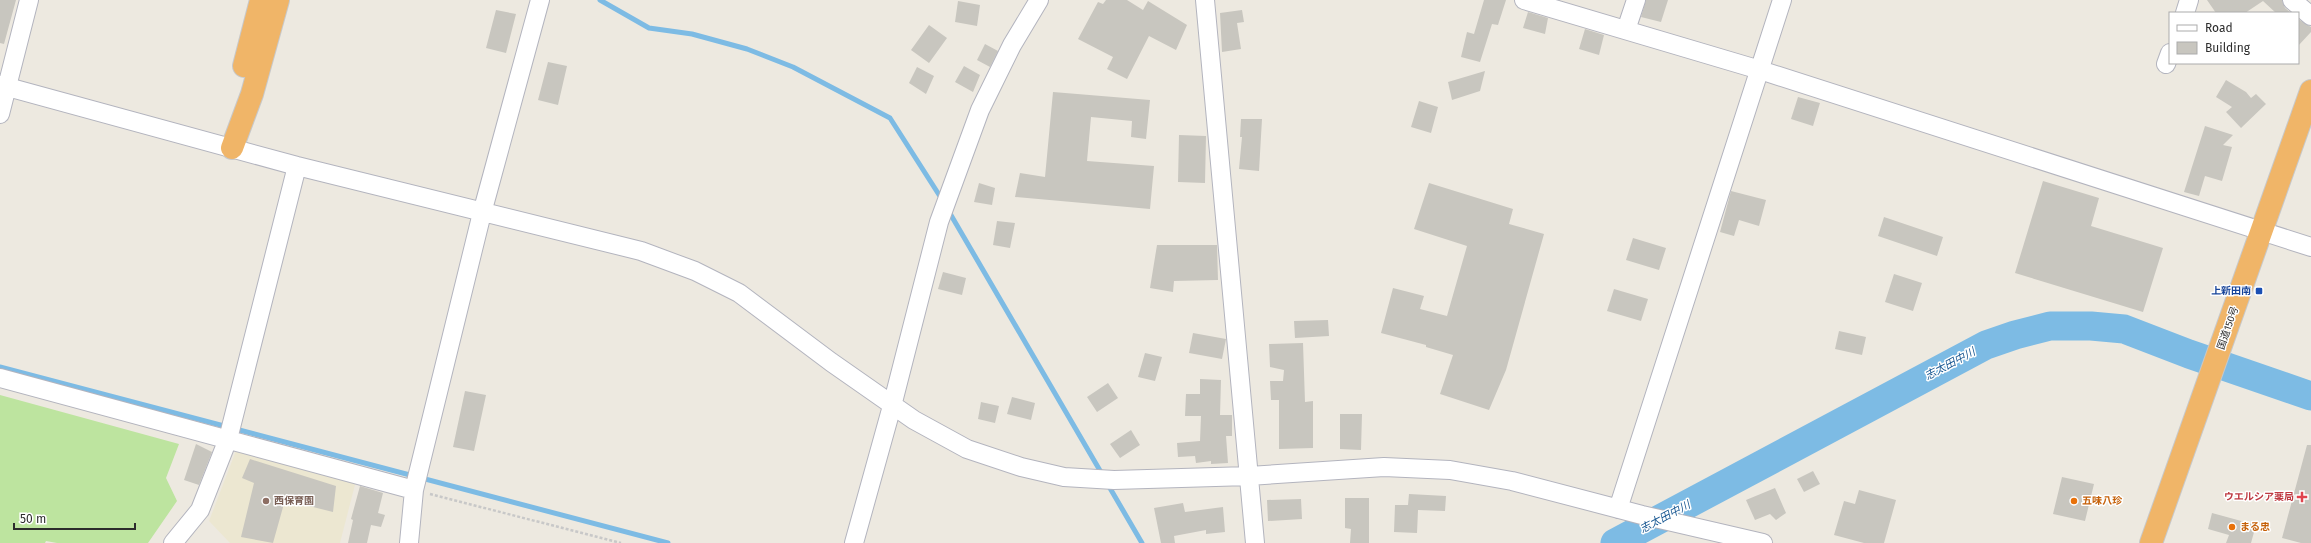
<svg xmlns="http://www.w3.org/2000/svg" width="2311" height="543" font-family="'Fira Sans','Noto Sans JP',sans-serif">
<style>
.education{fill:#ece7d1}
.pitch{fill:#bde49f}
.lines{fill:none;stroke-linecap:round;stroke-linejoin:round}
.stream{stroke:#7dbbe4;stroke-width:5}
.river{stroke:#7dbbe4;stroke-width:29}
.building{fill:#c8c6bf}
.minor-casing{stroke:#b3b4be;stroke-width:20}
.highway-casing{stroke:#c8c8c8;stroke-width:24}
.path{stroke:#c8c8c8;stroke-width:2.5;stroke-dasharray:3 2;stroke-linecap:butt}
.minor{stroke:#fff;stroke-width:18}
.highway{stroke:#f0b568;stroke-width:22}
.transit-dot{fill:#1a4fb4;stroke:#fff;stroke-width:1.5}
.health-dot{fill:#e0444e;stroke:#fff;stroke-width:1.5}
.education-dot{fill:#8d6e63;stroke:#fff;stroke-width:1.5}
.food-dot{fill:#e8710a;stroke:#fff;stroke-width:1.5}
.labels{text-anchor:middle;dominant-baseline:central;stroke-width:3;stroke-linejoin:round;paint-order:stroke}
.transit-label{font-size:10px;font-weight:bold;fill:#164399;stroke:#fff;text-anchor:end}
.street-label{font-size:10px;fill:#2c2c2c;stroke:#fff}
.health-label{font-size:10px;font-weight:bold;fill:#be3a42;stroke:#fff;text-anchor:end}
.education-label{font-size:10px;font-weight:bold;fill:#785e54;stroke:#fff;text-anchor:start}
.food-label{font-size:10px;font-weight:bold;fill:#c56008;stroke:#fff;text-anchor:start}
.water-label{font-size:11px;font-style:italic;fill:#1a5993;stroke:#fff}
</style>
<rect width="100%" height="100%" fill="#ede9e0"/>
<!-- education -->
<path class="education" d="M237,448L356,481L340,543H230L209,521Z"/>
<!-- pitch -->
<path class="pitch" d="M0,395L179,444L166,478L177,501L148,543H57L46,541L45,543H0Z"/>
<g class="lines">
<!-- stream -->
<path class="stream" d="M600,0L649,28L692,34L747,49L793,67L890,118L943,201
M948,210L1102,474
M0,367L668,543
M1107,483L1142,543"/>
<!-- river -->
<path class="river" d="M1615,543L1986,345L2015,335L2050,326H2091L2124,329L2189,354L2311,396"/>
</g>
<!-- building -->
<path class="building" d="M0,0H16L4,44L0,43Z
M1106,0H1127L1143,10L1148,1L1187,25L1176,50L1149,36L1127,79L1107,69L1113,57L1078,39L1098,2L1103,4Z
M1484,0H1506L1498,25L1492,24L1480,62L1461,57L1467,32L1474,34Z
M1646,0H1668L1661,22L1641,17Z
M2207,0H2282L2285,8L2291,13H2276L2263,1L2245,13H2216Z
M958,1L980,5L977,26L955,22Z
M496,10L516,14L506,53L486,48Z
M1242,10L1244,22L1237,23L1241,49L1222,52L1220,13Z
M1528,12L1548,18L1545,34L1523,28Z
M2298,19L2311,27V32L2298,46Z
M929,25L947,38L929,63L911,50Z
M1585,29L1604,35L1599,55L1579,49Z
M985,44L998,51L990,67L977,60Z
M548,62L567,66L558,105L538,100Z
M964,66L980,75L973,92L955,82Z
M917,67L934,76L926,94L909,83Z
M1485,71L1480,91L1452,100L1448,82Z
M2226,80L2246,92L2251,98L2256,94L2266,104L2241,128L2226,112L2232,107L2216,97Z
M1053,92L1150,100L1146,139L1131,137L1132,121L1091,117L1087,161L1154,166L1150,209L1015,197L1020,173L1045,177Z
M1798,97L1820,103L1813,126L1791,119Z
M1419,101L1438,107L1431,133L1411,127Z
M1241,119H1262L1259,171L1239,169L1242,137H1240Z
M2205,126L2233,135L2223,145L2232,147L2222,181L2205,176L2199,196L2184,192Z
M1179,135L1206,136L1205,183L1178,182Z
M2043,181L2099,198L2091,226L2163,248L2143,312L2015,273Z
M979,183L995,188L992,205L974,202Z
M1429,183L1513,209L1509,224L1544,234L1506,370L1489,410L1440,394L1453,355L1426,347V345L1381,333L1393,288L1424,296L1420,309L1447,316L1467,246L1414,229Z
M1731,191L1766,200L1759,226L1739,220L1734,236L1720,232Z
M1884,217L1943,237L1937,256L1878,236Z
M997,221L1015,223L1010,248L993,245Z
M1633,238L1666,248L1659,270L1626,260Z
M1157,245H1217L1218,280L1174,281L1173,292L1150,288Z
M943,272L966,278L962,295L938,289Z
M1894,274L1922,283L1913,311L1885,302Z
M1614,289L1648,299L1641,321L1607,311Z
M1328,320L1329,336L1295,338L1294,321Z
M1839,331L1866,337L1862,355L1835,349Z
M1193,333L1226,339L1222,359L1189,353Z
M1303,343L1305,402L1313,401V448L1279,449V400H1271L1270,381H1283L1284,370L1270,367L1269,344Z
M1145,353L1162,357L1155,381L1138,377Z
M1200,379L1221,380L1220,415H1232V436H1226L1228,463L1211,464V461L1196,463L1195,456L1178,457L1177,443L1200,441L1201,416H1185L1186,394H1200Z
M1108,383L1118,398L1097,412L1087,397Z
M465,391L486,395L474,451L453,447Z
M1012,397L1035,403L1031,420L1007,414Z
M981,402L999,406L995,423L978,419Z
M1340,414H1362L1361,450L1340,449Z
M1131,430L1140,445L1120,458L1110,444Z
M196,444L212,452L199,485L184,480Z
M2307,445H2311V543H2301L2282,538Z
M250,459L336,486L333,512L285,500L273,543L241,537L254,483L242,478Z
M1813,471L1820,484L1804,492L1797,479Z
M2062,477L2094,484L2085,521L2053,514Z
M360,486L383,493L378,513L385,515L381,527L371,525L367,543H348L353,520L351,519Z
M1775,488L1786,513L1776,520L1770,514L1755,520L1746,500Z
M1859,490L1896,500L1884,543H1864L1834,535L1844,501L1855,504Z
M1409,494L1446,496L1445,511L1418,510L1417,533L1394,532L1395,505H1408Z
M1345,498H1369V543H1350L1351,529L1345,528Z
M1301,499L1302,519L1268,521L1267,500Z
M1183,503L1185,512L1223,507L1225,532L1206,534V530L1174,536L1175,543H1161L1154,508Z
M2212,513L2256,525L2251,543H2226L2229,535L2208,529Z"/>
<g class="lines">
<defs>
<path id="minor" d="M1205,0L1255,543
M1524,0L1760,70L2311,247
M2292,0L2311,16
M2185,13L2189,0
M1626,30L1636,0
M2166,64L2170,53
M0,85L297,166L641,251L695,271L739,293L831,362L914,420L967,449L1021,467L1064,477L1114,480L1249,476L1384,467L1450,470L1512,481L1642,515L1763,543
M0,114L29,0
M0,378L414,490
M1618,509L1782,0
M173,543L200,510L228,439L297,166
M409,543L414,490L482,213L540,0
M854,543L892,406L939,222L980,110L1012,45L1039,0"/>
<path id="highway" d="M244,66L261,0
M232,148L252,94L278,0
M2151,543L2311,91"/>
</defs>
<!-- minor casing -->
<use href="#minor" class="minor-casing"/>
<!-- highway casing -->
<use href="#highway" class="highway-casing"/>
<!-- path -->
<path class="path" d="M430,494L621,543"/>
<!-- minor -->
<use href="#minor" class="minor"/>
<!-- highway -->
<use href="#highway" class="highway"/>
</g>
<!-- markers -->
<rect class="transit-dot" x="2255" y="287" width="8" height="8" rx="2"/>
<path class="health-dot" d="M2300 491h4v4h4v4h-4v4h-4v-4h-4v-4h4z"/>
<circle class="education-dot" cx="266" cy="501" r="4"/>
<g class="food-dot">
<circle cx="2074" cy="501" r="4"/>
<circle cx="2232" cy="527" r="4"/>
</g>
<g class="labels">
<!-- transit labels -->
<g class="transit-label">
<text x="2251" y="291">上新田南</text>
</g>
<!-- street labels -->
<g class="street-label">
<text transform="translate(2228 328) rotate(-71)">国道150号</text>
</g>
<!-- health labels -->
<g class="health-label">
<text x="2294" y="497">ウエルシア薬局</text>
</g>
<!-- education labels -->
<g class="education-label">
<text x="274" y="501">西保育園</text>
</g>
<!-- food labels -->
<g class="food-label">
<text x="2082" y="501">五味八珍</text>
<text x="2240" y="527">まる忠</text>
</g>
<!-- water labels -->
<g class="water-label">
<text transform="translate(1950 364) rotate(-28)">志太田中川</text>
<text transform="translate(1665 517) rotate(-28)">志太田中川</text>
</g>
</g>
<!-- legend -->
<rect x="2169" y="12" width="130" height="52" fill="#ffffff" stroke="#ababab"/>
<rect x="2177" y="25" width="20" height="6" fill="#ffffff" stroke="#ababab"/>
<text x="2205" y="32" font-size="12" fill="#2c2c2c">Road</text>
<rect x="2177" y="42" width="20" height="12" fill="#c8c6bf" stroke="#ababab"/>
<text x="2205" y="52" font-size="12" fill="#2c2c2c">Building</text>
<!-- scale -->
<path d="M14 523v6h121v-6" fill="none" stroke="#2c2c2c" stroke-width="2"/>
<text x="20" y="523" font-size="12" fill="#2c2c2c" stroke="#ffffff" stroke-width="3" paint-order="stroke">50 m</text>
</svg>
